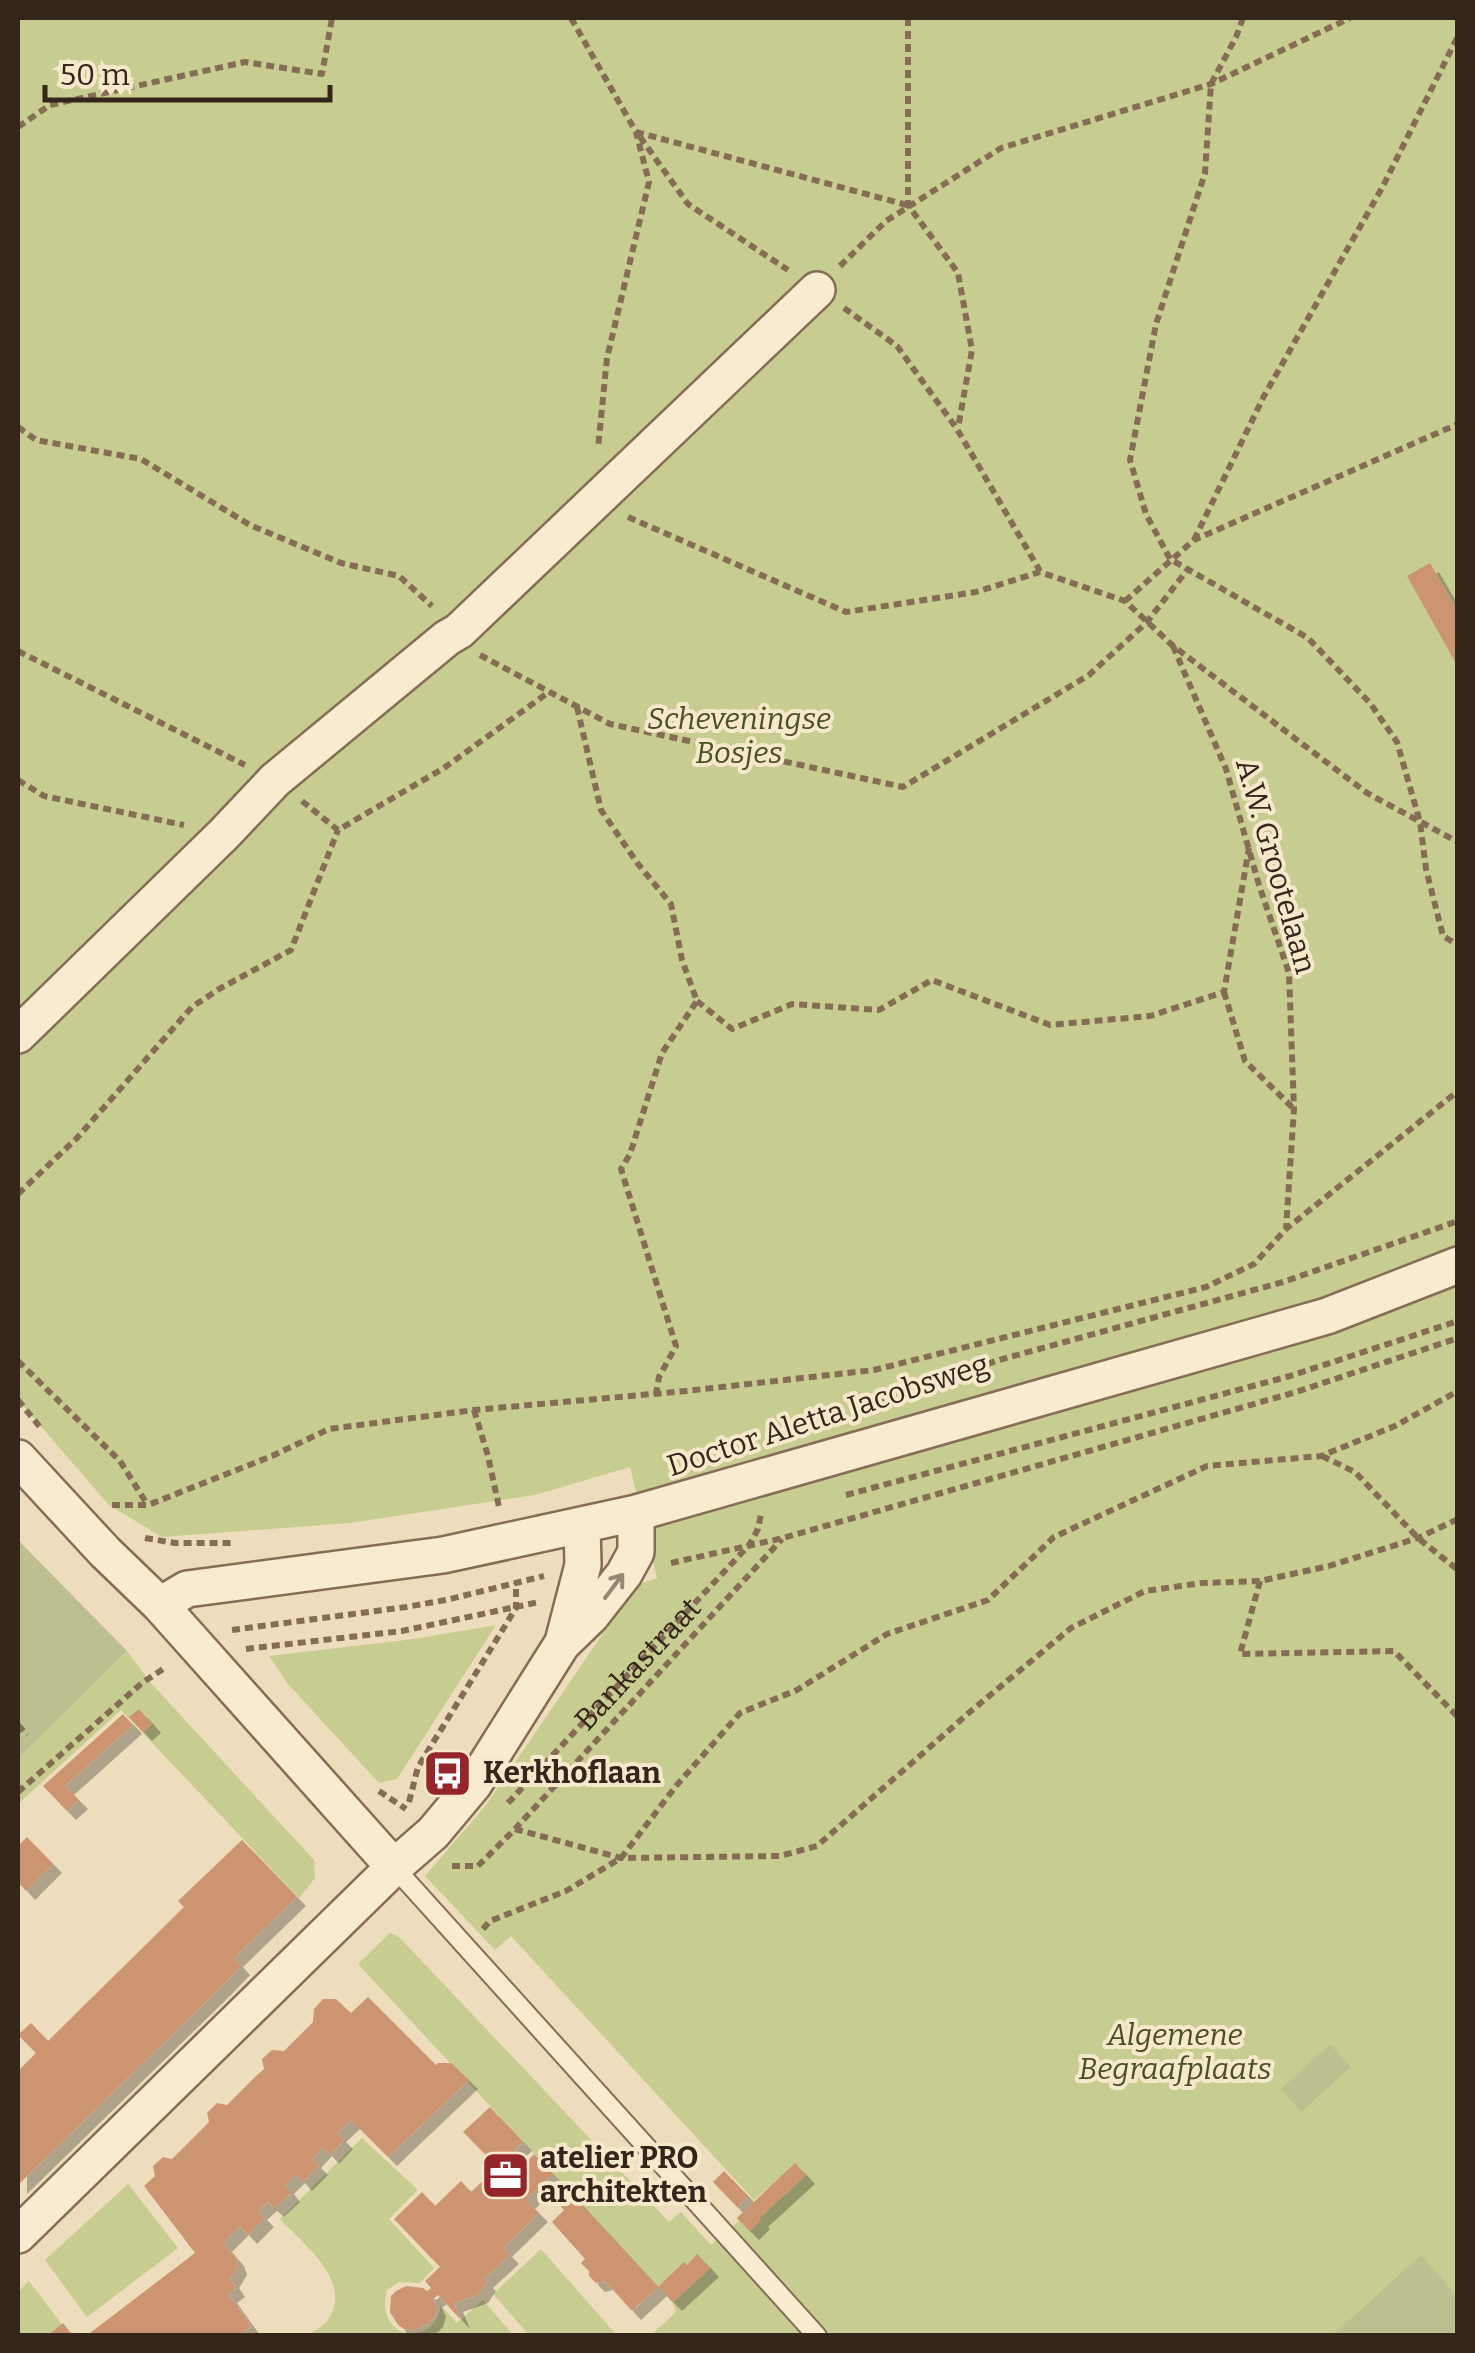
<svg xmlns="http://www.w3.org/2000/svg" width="1475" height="2353" font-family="Bitter,serif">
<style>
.green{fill:#c7cc90}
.cemetery{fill:#bcc090}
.building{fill:#cd9471;filter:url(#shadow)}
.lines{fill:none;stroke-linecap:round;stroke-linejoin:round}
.lane-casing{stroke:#856d55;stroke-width:22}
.street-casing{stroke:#856d55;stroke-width:40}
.path{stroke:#856d55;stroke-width:6;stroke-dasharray:8 5;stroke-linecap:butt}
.lane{stroke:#f9ebcf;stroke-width:18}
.street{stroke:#f9ebcf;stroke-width:35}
.oneway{stroke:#968875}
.labels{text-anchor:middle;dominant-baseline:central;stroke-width:8;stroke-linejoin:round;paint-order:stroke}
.park-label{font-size:30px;font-style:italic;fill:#475121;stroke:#f5e8cb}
.street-label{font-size:30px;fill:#34261b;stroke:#f5e8cb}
.poi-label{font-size:30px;font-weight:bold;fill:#34261b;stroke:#f5e8cb;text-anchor:start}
</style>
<defs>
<filter id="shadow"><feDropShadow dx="9" dy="9" stdDeviation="0" flood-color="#0004"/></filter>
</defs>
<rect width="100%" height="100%" fill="#eeddbc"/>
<!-- green -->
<path class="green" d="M18,18H1457V2335H651L676,2312L673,2303L358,1964L390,1933L399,1937L669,2222L681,2212L711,2245L739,2221L737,2218L749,2206L753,2208L785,2174L754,2200L511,1936L495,1950L425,1876L486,1805L636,1585L657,1578L630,1467L535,1495L350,1523L162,1537L109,1505L18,1400Z
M496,1625L397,1779L379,1783L288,1684L269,1656L414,1639Z
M127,1651L150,1682L314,1860L315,1878L299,1898L121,1710L18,1804V1759Z
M362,2138L418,2190L389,2219L434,2268L420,2283L399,2282L387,2290C381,2312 388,2329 411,2335H309C314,2331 324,2326 328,2320C354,2281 303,2244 280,2219Z
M128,2184L178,2248L87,2317L45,2260Z
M541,2249L614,2332L610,2335H529L493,2294Z
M29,2281L70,2335H18V2292Z
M483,2300L513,2335H413C430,2330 437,2324 441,2306L457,2323Z"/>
<!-- cemetery -->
<path class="cemetery" d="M18,1540L127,1651L18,1759Z
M1330,2044L1351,2067L1301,2112L1281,2089Z
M1421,2255L1457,2296V2335H1333Z"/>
<!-- building -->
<path class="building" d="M1430,563L1458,612V667L1407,576Z
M139,1709L152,1724L143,1732L129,1717Z
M123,1714L133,1725L65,1786L79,1800L67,1811L43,1786Z
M27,1837L53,1864L26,1891L18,1882V1846Z
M242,1840L297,1897L234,1958L241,1966L222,1986L18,2185V2071L36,2053L18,2035L31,2023L48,2041L184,1907L178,1901Z
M368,1997L436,2065L438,2063H451L469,2080L388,2157L351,2120L337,2133L344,2140L330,2155L323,2147L312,2159L319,2166L303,2182L296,2174L285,2185L291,2193L275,2208L268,2202L258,2211L265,2218L248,2235L240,2226L223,2243L235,2257L238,2266L230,2279L236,2288L228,2294L251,2326L239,2336H86L195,2253L144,2186L155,2176L153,2166L163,2157L172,2159L209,2122L207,2113L217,2103L227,2105L255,2077L264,2069L262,2059L272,2050L284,2051L313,2022L314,2009L323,1999H336L351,2013Z
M490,2107L523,2142L514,2150L526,2163L534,2154L553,2174L526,2200L539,2213L503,2248L510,2255L484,2279L487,2282L479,2294L454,2303L461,2320L438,2295L433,2299L437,2308L434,2318L429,2323L414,2330L404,2329L398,2325L390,2312L391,2296L396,2291L406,2286L423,2288L427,2291L431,2288L425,2281L440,2267L394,2219L422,2192L435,2206L461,2181L471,2192L491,2173L481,2162L487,2156L463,2132Z
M795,2163L806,2175L759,2218L761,2220L750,2231L737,2218Z
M724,2171L748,2196L737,2207L713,2182Z
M559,2180L658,2287L684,2262L687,2265L697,2254L710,2268L673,2302L658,2287L632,2311L605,2281L596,2283L589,2276V2271L581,2263L585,2259L552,2222L564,2210L548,2192Z
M63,2323L73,2336H47Z"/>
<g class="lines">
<defs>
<path id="lane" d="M394,1867L817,2336"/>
<path id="street" d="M18,1035L224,834L275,780L447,638L459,631L817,290
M18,1458L105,1552L160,1605L394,1867
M160,1605L187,1589L443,1555L636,1513L1327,1316L1458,1265
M563,1642L583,1565L582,1525
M18,2235L394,1867L433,1833L474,1784L562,1644L591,1616L624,1574L636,1552V1513"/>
</defs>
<!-- lane casing -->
<use href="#lane" class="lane-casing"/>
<!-- street casing -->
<use href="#street" class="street-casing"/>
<!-- path -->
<g class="path">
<path d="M571,18L636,132L649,182L607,358L598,448"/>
<path d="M908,18V205L958,273L972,350L958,428"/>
<path d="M1243,18L1236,37L1211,84L1205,173L1156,324L1130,460L1146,514L1170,559L1308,638L1370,703L1397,742L1420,822L1426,869L1443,936L1458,945"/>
<path d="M18,127L50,105L245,62L322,74L332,18"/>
<path d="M636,132L907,205"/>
<path d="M640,137L688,204L788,270"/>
<path d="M840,266L886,221L1001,148L1211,84L1350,18"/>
<path d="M844,308L897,346L957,429L1040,571"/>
<path d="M18,427L36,440L141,459L250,525L341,563L399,576L432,606"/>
<path d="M628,517L846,612L976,592L1040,572L1125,601L1172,645L1367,793L1458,842"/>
<path d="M1194,540L1264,396L1382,188L1458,36"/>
<path d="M1125,601L1194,540L1458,424"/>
<path d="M1173,646L1226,769L1259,885L1289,973L1294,1109L1286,1228"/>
<path d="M18,651L245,765"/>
<path d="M480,655L610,724L903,787L1089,675L1147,622L1188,569"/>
<path d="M577,707L601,810L638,864L671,904L682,960L697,1001L662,1053L630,1154L621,1169L676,1346L659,1377L656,1394"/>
<path d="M18,780L44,796L184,825"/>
<path d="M302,801L338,830L444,768L549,692"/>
<path d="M1224,992L1245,1061L1293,1108"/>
<path d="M697,1001L732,1029L792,1004L879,1010L932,980L1050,1025L1150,1016L1224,992L1249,848"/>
<path d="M18,1194L77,1138L192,1007L219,989L291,950L338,830"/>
<path d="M18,1361L120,1461L147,1504"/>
<path d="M18,1400L40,1427"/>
<path d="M877,1403L999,1360L1283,1282L1458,1221"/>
<path d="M474,1410L488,1456L499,1507"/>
<path d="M1322,1456L1355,1472L1418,1538L1458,1570"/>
<path d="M846,1495L1290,1376L1458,1321"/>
<path d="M112,1505H148L272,1456L329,1429L474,1410L686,1391L874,1370L1206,1287L1254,1264L1286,1229L1458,1091"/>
<path d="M145,1538L175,1543H232"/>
<path d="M671,1563L783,1538L1296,1392L1458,1338"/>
<path d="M1260,1581L1240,1654L1394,1651L1458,1717"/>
<path d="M232,1630L406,1607L446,1600L544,1576"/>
<path d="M246,1649L402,1631L539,1602"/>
<path d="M18,1725L27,1735"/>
<path d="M379,1791L406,1809"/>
<path d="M18,1792L142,1683L166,1667"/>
<path d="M409,1802L418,1767L516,1608V1583"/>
<path id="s1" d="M508,1803L750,1544L758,1529L761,1514"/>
<path d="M515,1829L621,1858L780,1856L817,1846L971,1711L1071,1628L1145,1591L1202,1583L1260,1581L1329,1566L1418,1538L1458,1519"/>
<path d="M452,1866H478L515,1829L782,1539"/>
<path d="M483,1929L490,1921L566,1891L621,1858L676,1786L740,1713L797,1690L887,1634L988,1600L1054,1537L1207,1466L1321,1456L1395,1426L1458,1391"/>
</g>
<!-- lane -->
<use href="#lane" class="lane"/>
<!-- street -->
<use href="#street" class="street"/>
</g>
<!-- one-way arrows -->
<defs><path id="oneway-shaft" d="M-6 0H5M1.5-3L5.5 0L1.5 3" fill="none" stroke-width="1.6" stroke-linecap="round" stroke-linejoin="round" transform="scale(2.5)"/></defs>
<use class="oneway" href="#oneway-shaft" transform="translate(614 1586) rotate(-53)"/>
<!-- icons -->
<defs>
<symbol id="bus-square" viewBox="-11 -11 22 22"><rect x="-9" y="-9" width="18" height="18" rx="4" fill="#95252a" stroke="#f5e8cb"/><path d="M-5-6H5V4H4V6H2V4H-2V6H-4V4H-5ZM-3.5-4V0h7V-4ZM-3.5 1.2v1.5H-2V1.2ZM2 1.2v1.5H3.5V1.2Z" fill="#fff"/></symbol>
<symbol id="office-square" viewBox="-11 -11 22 22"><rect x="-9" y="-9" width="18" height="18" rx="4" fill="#95252a" stroke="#f5e8cb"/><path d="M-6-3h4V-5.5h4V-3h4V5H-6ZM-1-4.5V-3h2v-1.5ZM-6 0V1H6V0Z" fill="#fff"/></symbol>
</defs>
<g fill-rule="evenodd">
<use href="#bus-square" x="420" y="1746" width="55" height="55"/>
<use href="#office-square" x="478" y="2148" width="55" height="55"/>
</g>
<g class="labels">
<!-- park labels -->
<g class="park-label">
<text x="739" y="719">Scheveningse<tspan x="739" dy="34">Bosjes</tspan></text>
<text x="1175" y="2035">Algemene<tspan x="1175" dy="34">Begraafplaats</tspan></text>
</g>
<!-- street labels -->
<g class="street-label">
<text transform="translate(1276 866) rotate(74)">A.W. Grootelaan</text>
<text transform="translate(828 1415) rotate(-18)">Doctor Aletta Jacobsweg</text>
<text stroke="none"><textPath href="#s1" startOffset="190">Bankastraat</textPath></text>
</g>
<!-- poi labels -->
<g class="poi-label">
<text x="483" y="1773">Kerkhoflaan</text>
<text x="540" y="2158">atelier PRO<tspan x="540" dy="34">architekten</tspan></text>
</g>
</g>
<!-- border -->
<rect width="1475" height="2353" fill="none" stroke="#34261b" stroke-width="40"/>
<!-- scale -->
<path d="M45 85v15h285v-15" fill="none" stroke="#34261b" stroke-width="5"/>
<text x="60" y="85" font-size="30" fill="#34261b" stroke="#f5e8cb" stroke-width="8" paint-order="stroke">50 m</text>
</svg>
